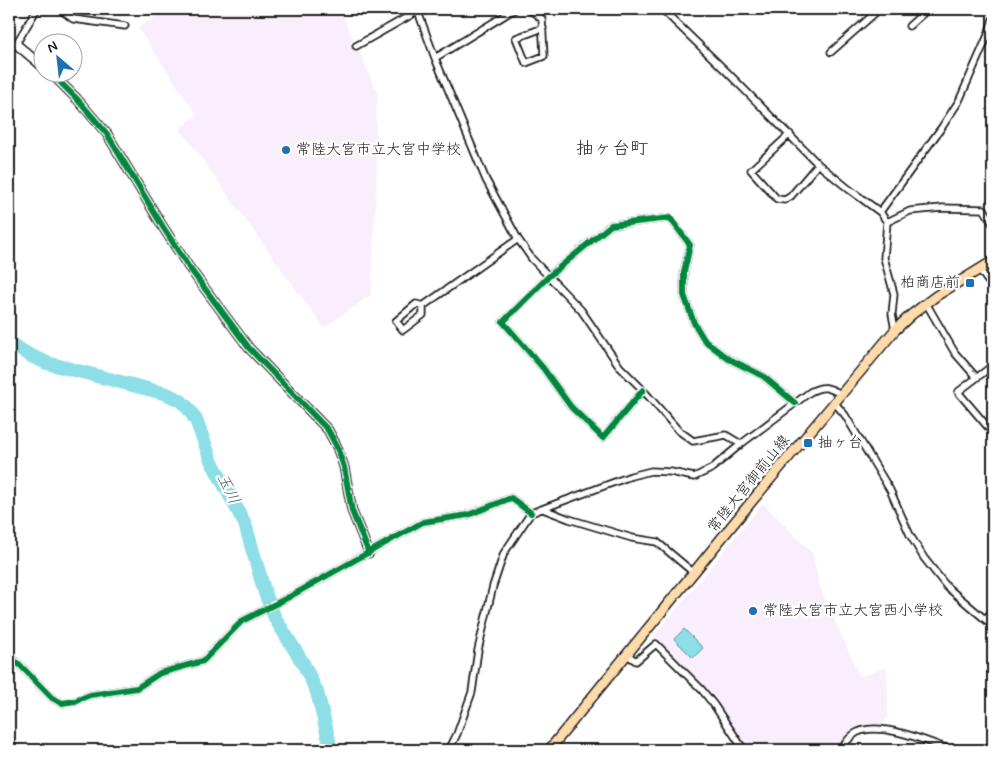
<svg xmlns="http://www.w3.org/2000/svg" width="1002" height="759" font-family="Mynerve,'Klee One',sans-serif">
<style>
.built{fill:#f9eefb}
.water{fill:#8ddee6;stroke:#609095}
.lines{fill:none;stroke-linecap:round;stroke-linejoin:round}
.river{stroke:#8ddee6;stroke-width:14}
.minor-casing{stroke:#1c1c1c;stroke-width:9}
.tertiary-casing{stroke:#1c1c1c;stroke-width:11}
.primary-casing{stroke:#1c1c1c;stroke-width:12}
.minor{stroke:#fff;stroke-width:5.5}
.tertiary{stroke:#fff;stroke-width:8}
.primary{stroke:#fedbac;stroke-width:9}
.cycleway-casing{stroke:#fff;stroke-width:9}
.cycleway{stroke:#00873e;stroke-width:6}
.poi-dot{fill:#1f6fb2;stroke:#fff;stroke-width:2}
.labels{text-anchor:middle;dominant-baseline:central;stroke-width:4.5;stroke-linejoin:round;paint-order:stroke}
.poi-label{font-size:15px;fill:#1c1c1c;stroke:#fff;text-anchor:start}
.street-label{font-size:15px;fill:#1c1c1c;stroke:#fff}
.water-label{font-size:16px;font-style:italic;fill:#446063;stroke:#fff}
.quarter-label{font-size:18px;fill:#1c1c1c;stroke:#fff}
</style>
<rect width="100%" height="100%" fill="#fff"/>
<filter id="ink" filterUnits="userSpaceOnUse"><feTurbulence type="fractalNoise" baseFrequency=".02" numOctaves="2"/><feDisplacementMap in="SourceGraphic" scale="10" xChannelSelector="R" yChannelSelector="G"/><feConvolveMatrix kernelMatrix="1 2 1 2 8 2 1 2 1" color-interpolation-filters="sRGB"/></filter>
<g filter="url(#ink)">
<!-- built -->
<path class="built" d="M167,9H327L330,14L340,9L378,94L376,119L377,172L371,295L324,328L180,129L197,115L138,28Z
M763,503L813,554L819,585L860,677L887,667L888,700V716L881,727L868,725L855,729L843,739L835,750H747L706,689L654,637Z"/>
<!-- water -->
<path class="water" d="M684,629L703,648L693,658L674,639Z"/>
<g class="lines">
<!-- river -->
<path class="river" d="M9,343L31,356L47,363L167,394L181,401L188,408L196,420L211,460L245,524L265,593L275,618L303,663L317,692L329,740V750"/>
<defs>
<path id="minor" d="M61,9L65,13L73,19L125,26
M417,9L435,58L486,180L518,239L532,259L581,310L620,367L643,390L678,430L693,441L726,435L741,444
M529,9L542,19L544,56L526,63L516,38L543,28
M662,9L727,72L818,164L850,190L880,212L887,222L884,258L894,294L892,314L895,330
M909,26L928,9
M9,43L16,44L37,9
M356,46L418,11
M831,52L874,14L870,9
M435,58L515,9
M790,134L751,170L777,199L785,200L791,196L818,164
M880,212L942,127L959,101L988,35L993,19
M887,222L910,211L942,208L984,209L993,224
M979,269L993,288
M926,303L955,353L976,377
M423,306V315L403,330L396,321L416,304L423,306L518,239
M993,368L992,366L958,392L993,433
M643,390L603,438L571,407L543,368L503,322L549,276L611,225L670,218L690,245L684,272V295L694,323L705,341L727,358L763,376L795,403
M834,402L845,415L890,490L910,535L924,558L947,587L993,626
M543,509L569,519L632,538L657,542L694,573
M985,619L993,611
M626,654L636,661L656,644L702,690L714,705L744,750
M9,660H13L20,665L52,698L62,703L75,701L90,695L137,688L160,673L203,661L242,621L289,597L423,522L468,515L511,498L531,513
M449,750L457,734L472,692L478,650L493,586L504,553L531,513L631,476L651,471L671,472L694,477L711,469L741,444L810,392C823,385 828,387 841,394
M841,750C844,745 848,739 853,735C875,718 929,742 951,750"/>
<path id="tertiary" d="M16,44L42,66
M50,72L77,99L107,134L163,227L188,266L249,348L328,430L337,447L344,467L352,511L369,553"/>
<path id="primary" d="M549,750L747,507L895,330L911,315L936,296L993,261"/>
</defs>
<!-- minor casing -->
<use href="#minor" class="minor-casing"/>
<!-- tertiary casing -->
<use href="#tertiary" class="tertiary-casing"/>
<!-- primary casing -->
<use href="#primary" class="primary-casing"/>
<!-- minor -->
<use href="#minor" class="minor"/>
<!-- tertiary -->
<use href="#tertiary" class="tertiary"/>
<!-- primary -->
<use href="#primary" class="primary"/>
<defs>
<path id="cycleway" d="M50,72L77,99L107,134L163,227L188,266L249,348L328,430L337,447L344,467L352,511L369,553
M643,390L603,438L571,407L543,368L503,322L549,276L611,225L670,218L690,245L684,272V295L694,323L705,341L727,358L763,376L795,403
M9,660H13L20,665L52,698L62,703L75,701L90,695L137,688L160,673L203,661L242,621L289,597L423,522L468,515L511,498L531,513"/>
</defs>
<!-- cycleway casing -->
<use href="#cycleway" class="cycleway-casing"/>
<!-- cycleway -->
<use href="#cycleway" class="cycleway"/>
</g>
</g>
<!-- markers -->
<g class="poi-dot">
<circle cx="286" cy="150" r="5"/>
<rect x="965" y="278" width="10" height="10" rx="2.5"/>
<rect x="803" y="438" width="10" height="10" rx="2.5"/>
<circle cx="753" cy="611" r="5"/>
</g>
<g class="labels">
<!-- poi labels -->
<g class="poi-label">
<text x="296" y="150">常陸大宮市立大宮中学校</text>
<text x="960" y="283" text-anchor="end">柏商店前</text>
<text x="818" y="443">抽ヶ台</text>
<text x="763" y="611">常陸大宮市立大宮西小学校</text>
</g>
<!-- street labels -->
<g class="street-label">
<text transform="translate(749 484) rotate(-51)">常陸大宮御前山線</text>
</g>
<!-- water labels -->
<g class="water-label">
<text transform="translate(228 489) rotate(64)">玉川</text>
</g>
<!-- quarter labels -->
<g class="quarter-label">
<text x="612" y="149">抽ヶ台町</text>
</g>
</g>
<!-- margin -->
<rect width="1002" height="759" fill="none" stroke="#fff" stroke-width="30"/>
<rect x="15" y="15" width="972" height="729" fill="none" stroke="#1c1c1c" stroke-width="2" filter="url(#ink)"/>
<!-- north arrow -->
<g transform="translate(58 58) rotate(332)"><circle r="24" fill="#ffffff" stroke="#a4a4a4"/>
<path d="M0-4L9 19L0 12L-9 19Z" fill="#1f6fb2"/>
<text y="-8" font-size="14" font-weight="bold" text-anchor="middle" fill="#1c1c1c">N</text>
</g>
</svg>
